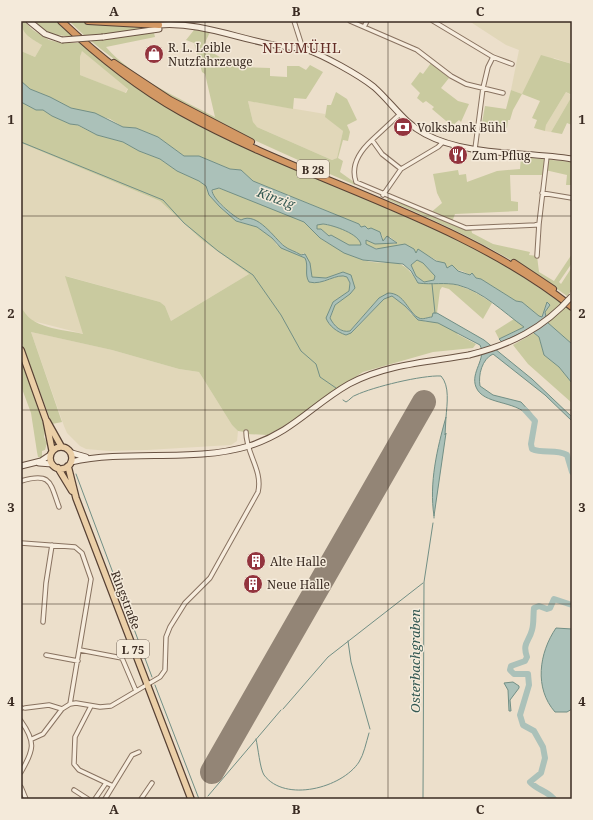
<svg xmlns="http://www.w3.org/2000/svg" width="593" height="820" font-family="'Noto Serif',serif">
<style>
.farmland{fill:#e1d7b9}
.green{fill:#c9ca9f;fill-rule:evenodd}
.water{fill:#abc1b9;stroke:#728f85;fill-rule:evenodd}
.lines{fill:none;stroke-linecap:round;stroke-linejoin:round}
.stream{stroke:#728f85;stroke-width:1}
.river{stroke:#abc1b9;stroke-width:6}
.runway{stroke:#938576;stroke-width:24}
.street-casing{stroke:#887260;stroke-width:5.5}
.secondary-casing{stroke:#6a5343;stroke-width:7}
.primary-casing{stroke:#574134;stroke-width:8}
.highway-casing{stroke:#574134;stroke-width:8}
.street{stroke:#f7edde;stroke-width:3.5}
.secondary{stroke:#f7edde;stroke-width:5}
.primary{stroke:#ebcfa7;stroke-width:5.5}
.highway{stroke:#d39864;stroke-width:6}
.secondary-bridge-casing{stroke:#6a5343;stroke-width:7;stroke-linecap:butt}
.secondary-bridge{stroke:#f7edde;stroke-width:5}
.grid{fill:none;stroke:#3a2b22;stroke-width:1;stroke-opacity:0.55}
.labels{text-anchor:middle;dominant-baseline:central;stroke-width:3;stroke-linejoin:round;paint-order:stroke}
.shield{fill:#f4eada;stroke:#726459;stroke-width:1}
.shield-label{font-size:11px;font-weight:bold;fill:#3a2b22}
.poi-label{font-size:12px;fill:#3a2b22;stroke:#f4eada;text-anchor:start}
.street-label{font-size:12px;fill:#3a2b22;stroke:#f4eada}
.water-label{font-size:13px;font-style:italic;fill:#335852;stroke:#f4eada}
.quarter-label{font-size:14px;letter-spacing:1px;fill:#632c25;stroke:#f4eada}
.neatline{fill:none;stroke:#3a2b22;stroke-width:1.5}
.grid-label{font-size:13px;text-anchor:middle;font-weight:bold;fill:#3a2b22}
</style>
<rect width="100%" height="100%" fill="#ecdfcb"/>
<!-- farmland -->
<path class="farmland" d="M469,21H572V64L554,58L522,94L511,90L519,50L506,45Z
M21,28L30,38L42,45L35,57L21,51Z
M82,50L128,88L125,93L80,75V57Z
M566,92L572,96L551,132L545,131L546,125Z
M248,101L325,114L326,117L343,131L337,158L332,160L255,126L253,122Z
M21,143L160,201L202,240L249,274L171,321L165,306L160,302L66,276L84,334L33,321L24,313L21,306Z
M31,332L112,350L179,369L199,372L232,425L238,431L237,441L231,445L147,450L109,451L86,449L80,446L67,433L64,426Z"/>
<!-- green -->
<path class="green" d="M21,21H24L33,30L49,40L61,43H80L131,84L162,104L298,169L465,243L508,267L572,310V344L547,322L545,312L547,302L542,317L539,316L522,302L516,301L481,279L475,278L472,274L470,275L462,271L447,268L445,265L418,250L416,253L405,244C396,247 373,252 366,244V240L395,244L396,242L390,237L383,241L382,235L368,229L365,226L361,227L359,224L253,181L241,170L230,169L199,156H184L158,137L136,128L123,127L110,119L71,108L50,97L30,89L21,81V51L35,57L42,45C32,39 21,34 21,21ZM82,51L128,89L126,93L80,75V57Z
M32,21H56L73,37L49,34Z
M69,21H153L154,28L86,37Z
M194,30L210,32L203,47L233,65L235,63L237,67L270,68V76L287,77V66H299L306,70L310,65L323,72L306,99L294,98L293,109L248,101L253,122L257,127L332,160L337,158L343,131L325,117L327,105H331L336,92L347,99L357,120L347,125L350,132L348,141L343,140L338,158L343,161L340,172L354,182L355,185C260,143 172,108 91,41L154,33L155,37L106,47C133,78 179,98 215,117L205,74L202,72L194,43L186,40Z
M541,55L572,64V95L566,92L546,125L545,131L534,128L537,120L532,118L540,101L522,94L513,110L510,120H508L507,128L482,123L485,106L506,109L511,90L522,94Z
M431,63L449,78L441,88L458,101L469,104L461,122L459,120L452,126L432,109L434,107L426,101L423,103L417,98L420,93L411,84L420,72L423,74Z
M572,96V125L567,123L562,134L551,132Z
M21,102L36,110H43L52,116L70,124L77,125L97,135L123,142L139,151L160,159L177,171L199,181L206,186L208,192L220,207L236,221L257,227L272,238L277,245L305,258C309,266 304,274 309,282C324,286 337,272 347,277L350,283L349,291L333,302L328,316C331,327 335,330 346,335L356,328L384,299L392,296L405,306L411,314L426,322L432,321L438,322L458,332L457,334L476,344L473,348L433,352L363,372L325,397L299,417L268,435L246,434L245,432L238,431L232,425L199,372L179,369L112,350L31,332L62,422L52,424L21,341V306C30,329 62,329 83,334L65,276L160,302L165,306L171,321L249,274L202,240L160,201L21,143Z
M521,157L572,162V185H566L567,175L545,170L544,175H510L511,201L518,202V211L455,214L452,222L471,228L472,233L493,244L530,252L529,255L537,256L539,272L554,281L572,254V263L559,282L561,284L572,267V290L567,296C511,256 451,227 388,200V198L429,214L442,203L437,193L433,174L458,170L459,175L466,174L467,182L497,171L520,169Z
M214,188C223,187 296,216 305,222C310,227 314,233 320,238C327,243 354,257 363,260C392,268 399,252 418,283C426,284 432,283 440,283C460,283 476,292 492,303L483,319L449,289L442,287L440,290L437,313L433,314L432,317L420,319C408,311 405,296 388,293L379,298L350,331C341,333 334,326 330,319L335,305L350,294L354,288L351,275L343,272L326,278L312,277L304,253L301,255C295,251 289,250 284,246C275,239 256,211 241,220C232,215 218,203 212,194Z
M318,224C329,223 360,233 361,245H349L331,235L329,236L321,229H317L316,226Z
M417,260L423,263L435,276L434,280L424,282L416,276L411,265Z
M514,319L524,327L499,339L495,331Z
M534,333L539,337L544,355L559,367L572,383V403L528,364L513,345Z
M21,359L45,429L44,437L47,443L45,450L42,451V457H38L37,452L31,413L21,386Z"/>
<!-- water -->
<path class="water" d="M21,81L30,89L50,97L71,108L95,113L123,127L136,128L158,137L184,156H199L230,169L241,170L253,181L359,224L361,227L365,226L368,229L371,228L380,232L383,241L387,236L397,243L375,244L366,240V244L376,249L405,244L414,249L416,253L418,249L436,261L445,263L447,268L452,265L458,271L470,275L472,273L476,278L481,279L516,301L522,302L539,316L542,317L547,302L550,305L545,312L547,322L572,344V383L559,367L544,355L539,337L529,329L502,342L499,339L524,327C503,312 484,292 458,285C445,282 432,285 418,283L411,271L403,264L363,260L344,253L320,238L304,222L219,188L212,190C212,199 233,216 241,220C257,211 275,239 284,246C289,250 295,251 301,255L305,254L310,263L312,277L326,278L343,272L351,275L355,288L350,294L335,305L330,318C334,326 341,333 350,331L379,298L388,293C405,293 408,313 419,318C423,320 428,317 432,317L433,313H437L484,340L532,379L572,417V421L545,395L493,354C482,359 478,375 480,386L493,395L521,402L532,414L529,416C515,400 483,405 476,387C470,372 487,359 480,345L438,323L418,320L405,306L392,296L384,299L351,333L346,335C337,332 329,326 326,318L333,302L349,291L350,283L347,277C337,272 323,286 309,282C304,274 309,266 305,258L281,248L272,238L257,227L236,221L220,207L209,195L206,186L199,181L177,171L160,159L139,151L123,142L97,135L78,125L70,124L52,116L43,110H36L21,102ZM323,224C333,225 360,234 361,245H349L331,235L329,236L321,229H317V225ZM417,260L423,263L435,276L434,280L424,282L416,276L411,265Z
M446,417L445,435L446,433L434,516C429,483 437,449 446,417Z
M556,628L572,629V709L567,712H555C534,688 539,653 556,628Z
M513,682L519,686V688L510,700L511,711H509L508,690L504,683Z"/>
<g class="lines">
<!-- stream -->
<path class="stream" d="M21,142L163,200L184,223L218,251L253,275L281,315L301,351L316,364L320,377L336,388
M432,284L435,313
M343,400L346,402C350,400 352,396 356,395C373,387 422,375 441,376C450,386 447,404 446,417
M76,474L152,677
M434,518V516
M348,641L351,662L370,729
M155,685L199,799
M283,709L328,657L423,583
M256,739C258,747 260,769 264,775C285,803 342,788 359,762C364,754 366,743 369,733
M208,796L281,710
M423,799L424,582L433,523"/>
<!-- river -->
<path class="river" d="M525,410L535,421L531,444L532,449C543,454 556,449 567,455L572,472
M554,799C546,790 537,790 530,782L541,773L545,758L543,747L534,731L523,725L520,715L529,685L528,674H514L510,670L511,666L525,661L527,657C522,643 529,642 532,630C534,624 533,615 534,608L539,606L547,609L550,608L554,599L572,605"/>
<!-- runway -->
<path class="runway" d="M212,772L424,402"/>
<defs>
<path id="street" d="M294,21L302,46
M350,21L417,50L451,76L466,84L503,93
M433,21L493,57L512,64
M364,27L367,21
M372,140L400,114
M443,142L438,147L401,169L382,154L372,140C360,151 350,165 356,182L466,228L535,225L539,224L547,156
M475,149L483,88L488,67L493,57
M542,193L572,198
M383,195L401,169
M537,256L539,224
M21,481C51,472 50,482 59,507
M21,543L75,547L82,553L91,579L70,704
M43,622L46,583L52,545
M80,650L122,658L136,691
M46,655L78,661
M91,706L75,737L74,764L79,770L113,786
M21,708H22
M25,708L49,705L62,709
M21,721C36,742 34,750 21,772
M32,739L43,734L62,709L70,704L76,703L100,707L111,706L160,677L165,670L166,637L170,627L185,603L210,578L258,492C263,470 246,454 246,432
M21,787L26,799
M74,790L88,799
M95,799L106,783
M105,799L132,755L139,752
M141,799L152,783"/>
<path id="secondary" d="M29,21L45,34L62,40
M157,29L159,25C207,21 252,46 300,48L302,50L305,48L302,46L300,48
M103,37L159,29
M305,49C323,55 359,75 374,87C392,103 404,123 425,134C468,157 525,151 572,159
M72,453L86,457
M71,462C130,449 192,463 249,446C293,432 312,405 349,384C386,364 429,362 469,355
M39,463L52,464
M21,466L41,461L50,455"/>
<path id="primary" d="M21,350L46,420L52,450
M47,421L61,446
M50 458a11 11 0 1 1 22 0a11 11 0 1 1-22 0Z
M68,466L76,498L191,799
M58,468L72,491"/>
<path id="highway" d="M61,21C98,56 137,87 181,112C308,183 457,216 572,307
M88,21L159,25
M114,63L170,100L251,142
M514,263L553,289"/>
</defs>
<!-- street casing -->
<use href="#street" class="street-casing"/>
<!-- secondary casing -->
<use href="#secondary" class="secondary-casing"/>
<!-- primary casing -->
<use href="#primary" class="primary-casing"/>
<!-- highway casing -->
<use href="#highway" class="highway-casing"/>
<!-- street -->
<use href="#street" class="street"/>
<!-- secondary -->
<use href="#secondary" class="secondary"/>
<!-- primary -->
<use href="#primary" class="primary"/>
<!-- highway -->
<use href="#highway" class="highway"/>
<defs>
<path id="secondary-bridge" d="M62,40L103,37
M469,355C510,345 544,328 572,296"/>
</defs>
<!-- secondary-bridge casing -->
<use href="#secondary-bridge" class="secondary-bridge-casing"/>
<!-- secondary-bridge -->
<use href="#secondary-bridge" class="secondary-bridge"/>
</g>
<!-- grid -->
<path class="grid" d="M205,21V799M388,21V799M21,216H572M21,410H572M21,604H572"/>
<!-- icons -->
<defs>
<symbol id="shop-disc" viewBox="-11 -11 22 22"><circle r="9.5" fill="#93343e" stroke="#f4eada"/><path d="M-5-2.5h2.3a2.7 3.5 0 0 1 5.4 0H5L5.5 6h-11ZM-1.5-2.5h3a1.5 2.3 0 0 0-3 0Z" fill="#fff"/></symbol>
<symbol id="bank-disc" viewBox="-11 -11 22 22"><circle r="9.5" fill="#93343e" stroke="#f4eada"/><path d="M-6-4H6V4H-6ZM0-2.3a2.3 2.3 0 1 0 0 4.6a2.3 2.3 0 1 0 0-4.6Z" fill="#fff"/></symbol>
<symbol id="restaurant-disc" viewBox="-11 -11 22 22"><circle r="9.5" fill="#93343e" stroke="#f4eada"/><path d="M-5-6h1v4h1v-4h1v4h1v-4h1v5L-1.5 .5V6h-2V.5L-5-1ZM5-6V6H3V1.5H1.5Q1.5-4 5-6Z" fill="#fff"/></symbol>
<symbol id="building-disc" viewBox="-11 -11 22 22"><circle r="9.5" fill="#93343e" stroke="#f4eada"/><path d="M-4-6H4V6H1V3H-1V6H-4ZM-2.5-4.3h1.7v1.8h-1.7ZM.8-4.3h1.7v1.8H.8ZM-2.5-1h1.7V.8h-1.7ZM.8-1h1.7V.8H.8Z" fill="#fff"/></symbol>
</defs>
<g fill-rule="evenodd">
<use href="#shop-disc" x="143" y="43" width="22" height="22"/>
<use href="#bank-disc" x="392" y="116" width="22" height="22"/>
<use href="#restaurant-disc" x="447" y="144" width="22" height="22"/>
<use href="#building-disc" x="245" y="550" width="22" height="22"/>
<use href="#building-disc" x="242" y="573" width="22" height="22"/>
</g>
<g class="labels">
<!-- shield labels -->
<g class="shield">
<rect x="297" y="160" width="32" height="18" rx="3"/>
<rect x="117" y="640" width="32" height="18" rx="3"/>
</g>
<g class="shield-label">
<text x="313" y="169">B 28</text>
<text x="133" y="649">L 75</text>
</g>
<!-- poi labels -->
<g class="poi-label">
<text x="168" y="47">R. L. Leible<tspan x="168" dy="14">Nutzfahrzeuge</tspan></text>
<text x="417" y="127">Volksbank Bühl</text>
<text x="472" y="155">Zum Pflug</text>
<text x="270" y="561">Alte Halle</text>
<text x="267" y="584">Neue Halle</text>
</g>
<!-- street labels -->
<g class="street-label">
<text transform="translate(126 600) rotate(69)">Ringstraße</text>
</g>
<!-- water labels -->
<g class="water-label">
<text transform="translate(276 198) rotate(20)">Kinzig</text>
<text transform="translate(415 661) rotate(-90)">Osterbachgraben</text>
</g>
<!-- quarter labels -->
<g class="quarter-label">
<text x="302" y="47">NEUMÜHL</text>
</g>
</g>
<!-- border -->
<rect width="593" height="820" fill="none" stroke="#f4eada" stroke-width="44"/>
<rect x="22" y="22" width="549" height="776" class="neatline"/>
<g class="grid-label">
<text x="114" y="16">A</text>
<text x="296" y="16">B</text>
<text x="480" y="16">C</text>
<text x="11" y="124">1</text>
<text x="582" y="124">1</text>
<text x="11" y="318">2</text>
<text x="582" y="318">2</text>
<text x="11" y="512">3</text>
<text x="582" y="512">3</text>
<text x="11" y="706">4</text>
<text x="582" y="706">4</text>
<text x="114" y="814">A</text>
<text x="296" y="814">B</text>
<text x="480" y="814">C</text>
</g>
</svg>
